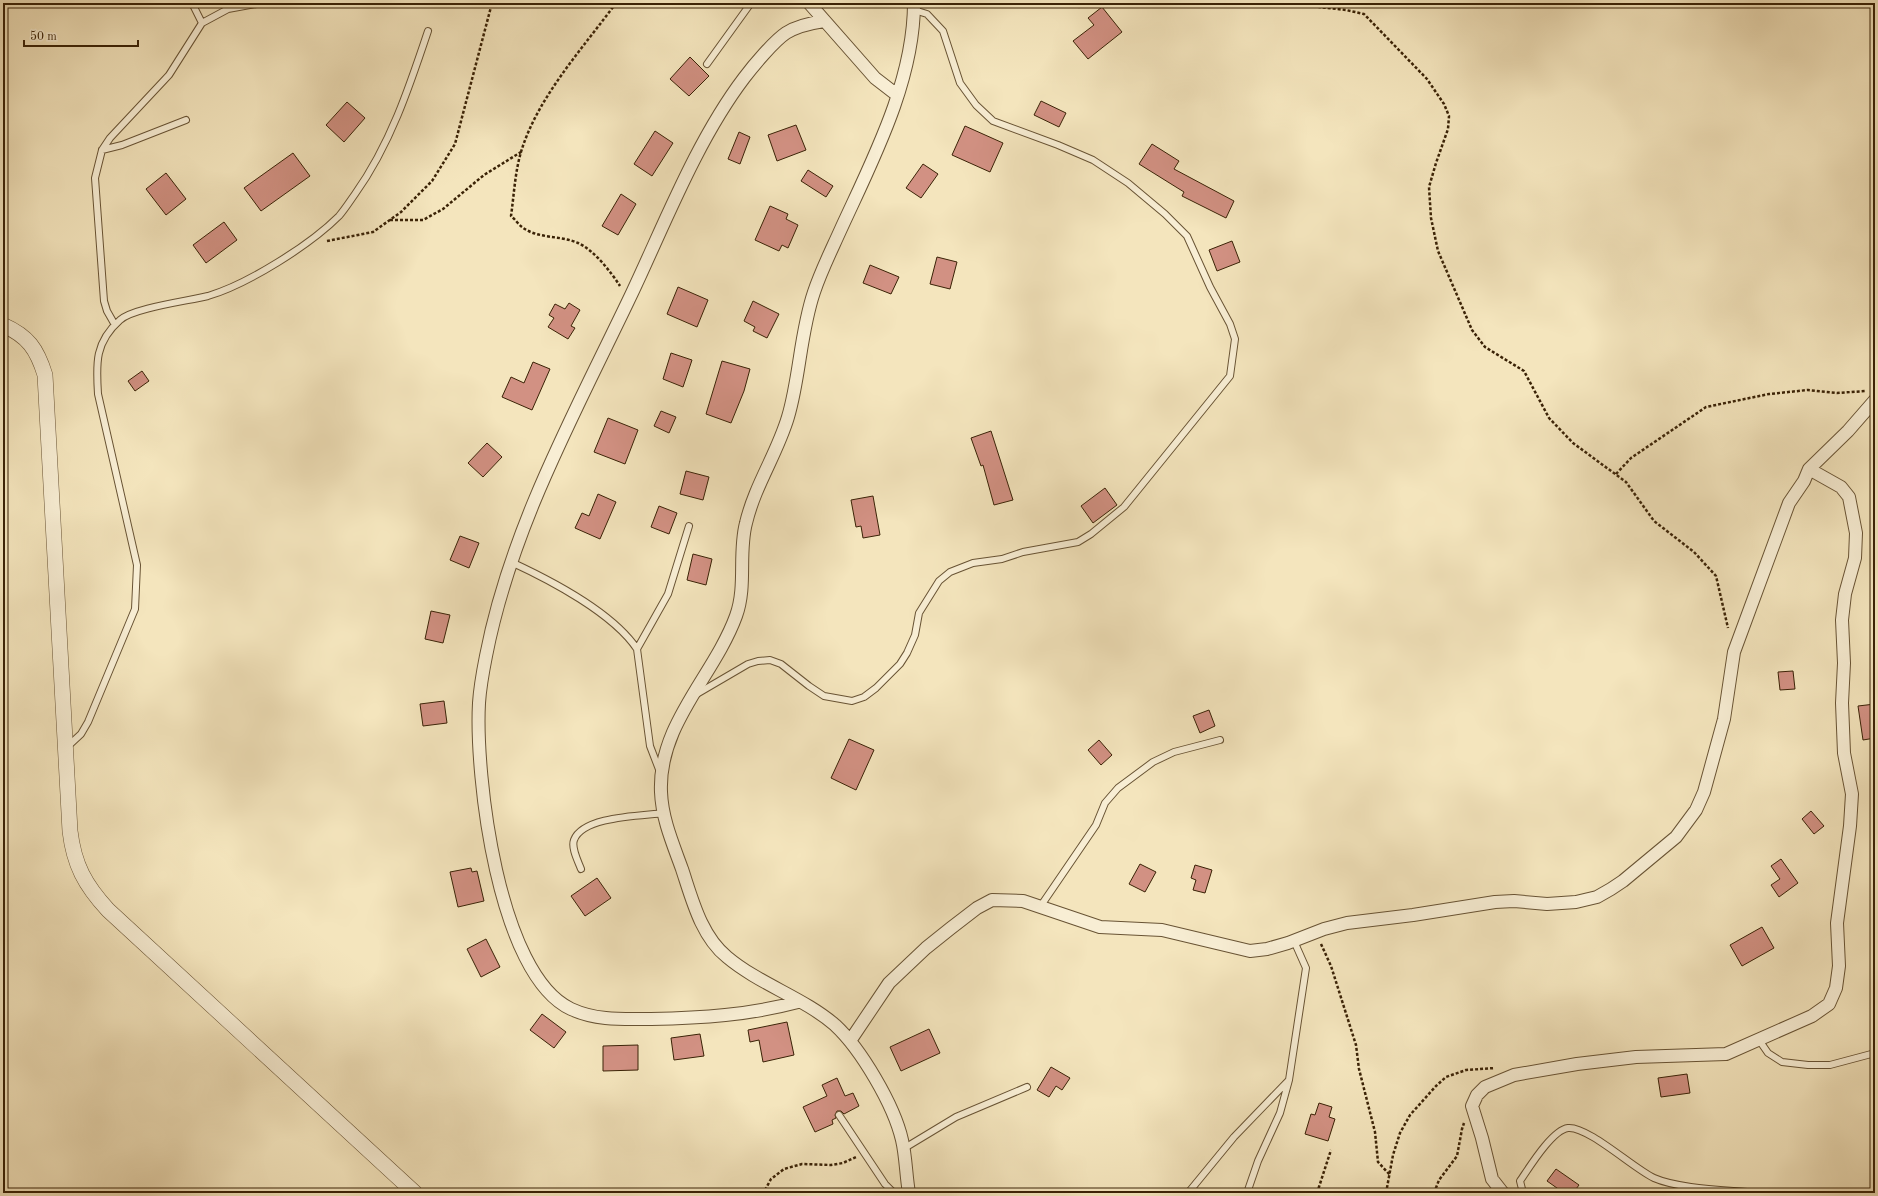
<svg xmlns="http://www.w3.org/2000/svg" width="1878" height="1196" font-family="'Old Standard TT',serif">
<style>
.building{fill:#d29183;stroke:#3a2206}
.lines{fill:none;stroke-linecap:round;stroke-linejoin:round}
.service-casing{stroke:#685334;stroke-width:8}
.minor-casing{stroke:#685334;stroke-width:14}
.tertiary-casing{stroke:#685334;stroke-width:16}
.path{stroke:#3a2206;stroke-width:2.5;stroke-dasharray:3 2;stroke-linecap:butt}
.service{stroke:#f8eed4;stroke-width:6}
.minor{stroke:#f8eed4;stroke-width:12}
.tertiary{stroke:#f8eed4;stroke-width:15}
</style>
<rect width="100%" height="100%" fill="#f4e5bd"/>
<filter id="stains"><feTurbulence type="fractalNoise" baseFrequency=".005" numOctaves="4"/><feColorMatrix values="0 0 0 0 .2 0 0 0 0 .09 0 0 0 0 .02 0 0 0 .5 -.17"/></filter>
<radialGradient id="worn" r=".72"><stop offset=".6" stop-color="#630" stop-opacity="0"/><stop offset="1" stop-color="#630" stop-opacity=".3"/></radialGradient>
<!-- building -->
<path class="building" d="M1102,7L1122,32L1088,59L1073,41L1094,25L1088,18Z
M690,57L709,76L689,96L670,79Z
M1041,101L1066,113L1059,127L1034,115Z
M347,102L365,118L344,142L326,125Z
M796,125L806,150L777,161L768,135Z
M965,126L1003,143L990,172L952,155Z
M655,131L673,143L652,176L634,164Z
M739,132L750,137L740,164L728,159Z
M1152,144L1179,161L1174,169L1234,201L1226,218L1182,196L1184,192L1139,164Z
M293,153L310,176L261,211L244,188Z
M923,164L938,174L921,198L906,188Z
M808,170L833,186L826,197L801,181Z
M166,173L186,199L166,215L146,189Z
M621,194L636,204L618,235L602,226Z
M770,206L788,214L786,219L798,225L788,248L782,245L779,251L755,240Z
M224,222L237,240L206,263L193,245Z
M1232,241L1240,262L1217,271L1209,250Z
M937,257L957,262L950,289L930,284Z
M870,265L899,277L891,294L863,283Z
M678,287L708,300L697,327L667,314Z
M753,301L779,314L767,338L753,331L755,327L744,321Z
M569,303L580,310L571,326L575,328L568,339L548,327L554,318L549,315L555,304L565,309Z
M671,353L692,360L683,387L663,379Z
M722,361L750,369L744,391L731,423L706,414Z
M533,362L550,369L532,410L502,397L511,377L524,383Z
M142,371L149,381L135,391L128,381Z
M661,411L676,417L669,433L654,426Z
M608,418L638,430L625,464L594,452Z
M991,431L1013,500L994,505L983,465L981,466L971,438Z
M487,443L502,457L483,477L468,463Z
M686,471L709,477L703,500L680,494Z
M1105,488L1117,505L1093,523L1081,506Z
M598,494L616,502L600,539L575,528L582,513L589,516Z
M873,496L880,535L863,538L861,526L856,527L851,500Z
M659,506L677,513L669,534L651,527Z
M460,536L479,543L469,568L450,560Z
M693,554L712,559L706,585L687,580Z
M431,611L450,615L443,643L425,639Z
M1793,671L1795,689L1780,690L1778,672Z
M444,701L447,723L423,726L420,704Z
M1875,704V738L1863,740L1858,706Z
M1209,710L1215,726L1200,733L1193,716Z
M849,739L874,750L856,790L831,778Z
M1099,740L1112,755L1101,765L1088,750Z
M1811,811L1824,826L1814,834L1802,819Z
M1781,859L1798,883L1779,897L1771,885L1780,879L1771,866Z
M1140,864L1156,872L1145,892L1129,884Z
M1195,865L1212,870L1205,893L1193,890L1196,880L1191,878Z
M471,868L472,872L477,871L484,901L458,907L450,872Z
M597,878L611,898L585,916L571,896Z
M1762,927L1774,948L1742,966L1730,945Z
M486,939L500,967L481,977L467,949Z
M542,1014L566,1032L554,1048L530,1030Z
M787,1022L794,1055L763,1062L759,1040L750,1042L748,1030Z
M929,1029L940,1053L901,1071L890,1047Z
M700,1034L704,1056L674,1060L671,1038Z
M638,1045V1070L603,1071V1046Z
M1051,1067L1070,1078L1062,1090L1056,1086L1049,1097L1037,1090Z
M1687,1074L1690,1093L1661,1097L1658,1078Z
M837,1078L845,1096L853,1093L859,1106L844,1114L841,1111H837L835,1115L836,1118L832,1120L833,1124L815,1132L803,1107L827,1096L822,1085Z
M1319,1103L1332,1107L1329,1117L1335,1119L1328,1141L1305,1134L1311,1114L1315,1115Z
M1556,1169L1579,1185L1573,1193H1564L1547,1181Z"/>
<g class="lines">
<defs>
<path id="service" d="M1078,3L1079,4
M202,23L228,9L262,3
M707,64L751,3
M102,150L122,145L186,120
M115,325L107,311L104,301L95,178L102,150L110,138L169,75L202,23L192,3
M511,562C550,580 613,613 637,649L650,746L660,772
M637,649L668,594L689,526
M695,695L748,664L758,661L770,660L781,664L809,686L824,696L852,701L864,697L876,688L900,664L907,653L915,635L919,613L939,581L950,572L973,563L1002,559L1023,552L1078,542L1091,534L1124,507L1230,376L1235,339L1230,324L1210,287L1187,236L1165,214L1128,183L1093,160L1058,145L993,121L976,105L960,83L943,31L927,14L914,10
M67,747L81,734L88,722L135,609L137,565L98,394C96,363 95,342 120,320C133,308 188,301 208,296C248,284 310,245 339,216C345,209 350,201 355,194C390,145 409,88 428,31
M581,869C578,861 571,848 574,840C583,816 642,816 664,813
M1040,907L1096,825L1105,803L1118,788L1153,762L1174,752L1220,740
M1759,1040L1768,1053L1782,1062L1808,1065H1830L1875,1053
M839,1115L885,1184L894,1193
M903,1149L956,1117L1027,1087
M1188,1193L1234,1137L1288,1081
M1247,1193L1258,1161L1280,1113L1289,1080L1306,968L1294,941
M1523,1193L1520,1181C1529,1168 1552,1130 1568,1128C1588,1126 1634,1169 1654,1178C1679,1189 1728,1190 1756,1193"/>
<path id="minor" d="M809,3L875,78L897,95
M798,1002C749,1015 702,1018 651,1019C624,1019 597,1021 571,1009C498,975 475,775 479,703C480,687 483,671 486,656C511,527 576,411 632,293C665,223 697,140 744,78C753,66 774,41 786,33C797,26 811,23 824,21
M850,1041L889,983L926,948L951,928L977,908L992,900L1023,901L1100,927L1162,930L1250,951L1267,949L1288,943L1324,929L1347,923L1413,915L1495,902L1514,901L1547,904L1576,902L1597,897L1611,889L1623,881L1676,837L1696,810L1704,792L1724,719L1734,652L1789,503L1804,481L1809,469L1848,431L1875,400
M909,1193C906,1176 906,1157 902,1140C894,1105 861,1049 835,1025C804,998 759,984 727,957C701,936 692,899 682,869C673,844 662,819 661,792C658,724 714,676 736,616C747,586 738,553 746,523C755,485 777,454 788,417C800,377 800,333 814,292C821,271 831,251 840,231C872,161 914,82 914,3
M1503,1193L1492,1179L1482,1138L1472,1106L1477,1095L1485,1087L1514,1075L1577,1064L1636,1057L1726,1054L1812,1016L1829,1004L1836,988L1839,966L1837,923L1850,826L1852,794L1844,753L1842,703L1844,663L1842,620L1845,594L1855,558L1856,533L1849,497L1841,487L1809,469"/>
<path id="tertiary" d="M3,325C28,336 37,349 45,375L70,831C74,865 85,885 108,910L415,1193"/>
</defs>
<!-- service casing -->
<use href="#service" class="service-casing"/>
<!-- minor casing -->
<use href="#minor" class="minor-casing"/>
<!-- tertiary casing -->
<use href="#tertiary" class="tertiary-casing"/>
<!-- path -->
<path class="path" d="M616,3C583,48 537,98 521,152C515,172 514,195 511,216C515,219 518,224 522,227C537,239 560,235 578,243C594,250 611,272 620,286
M1283,3L1346,10L1364,14L1427,79L1444,104L1449,116L1448,129L1436,163L1429,187L1431,218L1438,251L1472,330L1485,347L1524,371L1549,418L1573,443L1626,482L1654,521L1694,552L1716,576L1728,628
M390,220H423L443,209L484,175L521,152
M327,241L373,232L401,212L432,181L455,144L492,3
M1616,474L1631,458L1706,407L1769,394L1808,390L1837,393L1866,391
M1321,944L1331,966L1356,1045L1359,1069L1375,1132L1378,1162L1390,1175
M765,1190L771,1179L784,1169L802,1164L831,1165L843,1163L856,1157
M1317,1193L1331,1150
M1386,1193L1393,1155L1400,1133L1410,1115L1436,1086L1446,1077L1466,1070L1495,1068
M1434,1193L1439,1180L1457,1156L1462,1129L1464,1123"/>
<!-- service -->
<use href="#service" class="service"/>
<!-- minor -->
<use href="#minor" class="minor"/>
<!-- tertiary -->
<use href="#tertiary" class="tertiary"/>
</g>
<!-- margin -->
<rect width="1878" height="1196" fill="none" stroke="#f4e5bd" stroke-width="16"/>
<rect x="4" y="4" width="1870" height="1188" fill="none" stroke="#3a2206" stroke-width="2"/>
<rect x="8" y="8" width="1862" height="1180" fill="none" stroke="#3a2206"/>
<!-- scale -->
<path d="M24 40v6h114v-6" fill="none" stroke="#3a2206" stroke-width="2"/>
<text x="30" y="40" font-size="12" fill="#3a2206" stroke="#f8eed4" stroke-width="3" paint-order="stroke">50 m</text>
<rect width="100%" height="100%" filter="url(#stains)"/>
<rect width="100%" height="100%" fill="url(#worn)"/>
</svg>
